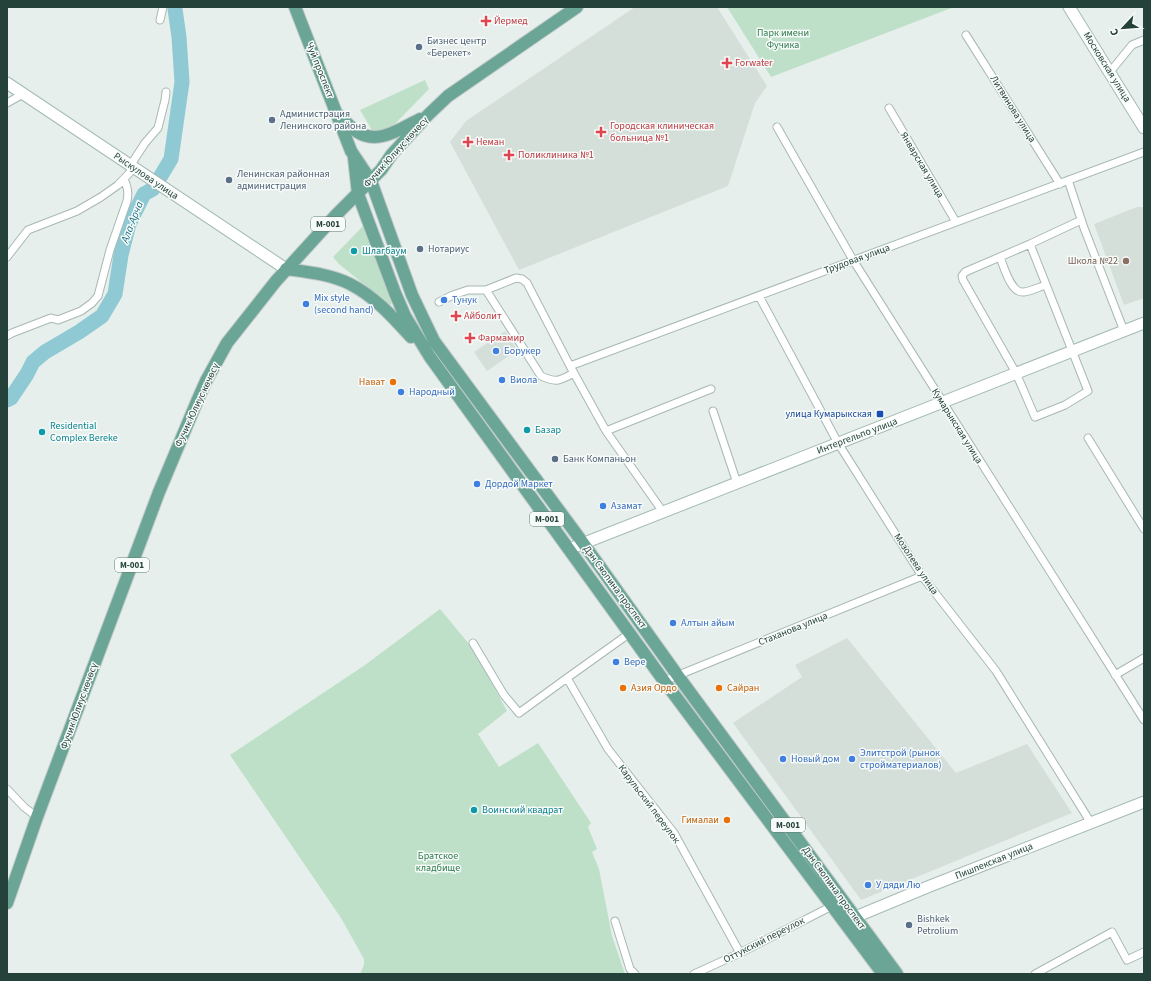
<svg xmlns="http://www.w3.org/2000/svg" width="1151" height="981" font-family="'Source Sans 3',sans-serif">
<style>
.built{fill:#d4dfda}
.green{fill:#bfe0c8}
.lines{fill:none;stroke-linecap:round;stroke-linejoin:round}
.river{stroke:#8ec9d4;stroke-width:15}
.street-casing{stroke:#a8b8b2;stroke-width:9}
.secondary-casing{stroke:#a4bbb3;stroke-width:13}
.primary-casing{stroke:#c2cac8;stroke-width:14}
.street{stroke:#fff;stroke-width:7}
.secondary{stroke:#fff;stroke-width:11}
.primary{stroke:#6aa596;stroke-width:12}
.health-dot{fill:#e0444e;stroke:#f7fbf9;stroke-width:1.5}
.service-dot{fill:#5c6f8a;stroke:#f7fbf9;stroke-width:1.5}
.culture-dot{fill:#0f9aa8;stroke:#f7fbf9;stroke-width:1.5}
.education-dot{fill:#8d6e63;stroke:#f7fbf9;stroke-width:1.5}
.shop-dot{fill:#3f7fe0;stroke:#f7fbf9;stroke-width:1.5}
.food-dot{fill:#e8710a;stroke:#f7fbf9;stroke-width:1.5}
.transit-dot{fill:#1a4fb4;stroke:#f7fbf9;stroke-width:1.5}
.labels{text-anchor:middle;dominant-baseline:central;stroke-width:3;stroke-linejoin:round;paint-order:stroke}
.shield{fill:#f7fbf9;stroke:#637a73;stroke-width:1}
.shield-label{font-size:9px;font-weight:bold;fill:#24423a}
.health-label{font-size:10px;fill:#be3a42;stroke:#f7fbf9;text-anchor:start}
.park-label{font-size:10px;fill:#2d7a4b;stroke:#f7fbf9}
.service-label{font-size:10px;fill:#4e5e75;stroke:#f7fbf9;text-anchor:start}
.street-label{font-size:10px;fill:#24423a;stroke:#f7fbf9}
.culture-label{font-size:10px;fill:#0d838f;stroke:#f7fbf9;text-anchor:start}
.education-label{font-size:10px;fill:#785e54;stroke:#f7fbf9;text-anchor:end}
.shop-label{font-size:10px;fill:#366cbe;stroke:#f7fbf9;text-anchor:start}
.food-label{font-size:10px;fill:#c56008;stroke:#f7fbf9;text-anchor:end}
.transit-label{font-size:10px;fill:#164399;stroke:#f7fbf9;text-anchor:end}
.water-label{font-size:11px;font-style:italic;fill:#1c6f80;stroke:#f7fbf9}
</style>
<rect width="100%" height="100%" fill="#e6efeb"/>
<!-- built -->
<path class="built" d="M635,7H717L767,86L755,103L728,186L519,270L450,142L466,121Z
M1137,207H1144V298L1124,305L1094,224Z
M505,331L517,350L487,371L474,352Z
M847,638L956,773L1027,744L1072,813L861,900L733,723L802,677L795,665Z"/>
<!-- green -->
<path class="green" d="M727,7H954L771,77Z
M425,80L429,89L388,131L372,130L360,110Z
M364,225L392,302L391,305L387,303L339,264L333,257Z
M440,609L474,650L507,711L478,734L499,767L538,743L591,823L588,827L597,849L592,852L599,869L612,936L625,974H360L364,965V959L341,918L230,755L365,665Z"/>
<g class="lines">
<!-- river -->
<path class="river" d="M7,400L11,398L27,374L33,362L45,352L79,332L102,316L115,294L121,255L129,224L144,194L153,189L171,159L182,82L179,37L175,9V7"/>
<defs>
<path id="street" d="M160,20L163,7
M966,35L1060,184
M1110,72L1132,45L1144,40
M7,103L23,94
M889,108L956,222
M777,127L853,260L1144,720
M130,166L145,143L158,128L165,100L166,92
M1068,180L1084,228L1124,331
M1030,244L1088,391L1065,405L1035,417L1016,373L963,280L962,276L965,272L1030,244L1077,222
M7,257L28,230L77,211L101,197L118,185L134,168
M1000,257C1004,267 1011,294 1024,292C1031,291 1039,287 1046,285
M486,290L541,376C557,383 559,381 574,373
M759,296L838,443L922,576L996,671L1091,823
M439,302L453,295L468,290H486L516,278L522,279L527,283L570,366L606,431L663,512
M7,336L12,333L51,318L58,320L81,311L92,303L98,296L110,250L127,201C129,192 127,186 124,179
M570,366L1144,152
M713,411L737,483
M606,431L711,389
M1088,438L1144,529
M473,643L504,695L519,713L567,678L630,633
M1115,675L1144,658
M567,678L608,749L674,833L740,953
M664,681L922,576
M7,789L24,807L37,817
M615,921L630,969L635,974
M694,974L740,953L832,906
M1035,974L1112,932L1127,960L1144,952"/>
<path id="secondary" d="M1069,7L1144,128
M7,83L286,269
M569,549L1144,323
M848,920L930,886L1144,802"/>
<path id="primary" d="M295,7L351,151L371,181L412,295L434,341L583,543L678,676L897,974
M340,116C345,121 350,127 356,131C377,146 400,129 420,119
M354,158L358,194L395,293L405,316L430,357L664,681L883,974
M286,269C307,272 330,274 350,284C374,296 393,317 411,337
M7,903L37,817L159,492L198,399L206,381L227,343L276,281L336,215L381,170L392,154L428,115L448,96L577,7"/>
</defs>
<!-- street casing -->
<use href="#street" class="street-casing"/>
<!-- secondary casing -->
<use href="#secondary" class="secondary-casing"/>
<!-- primary casing -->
<use href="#primary" class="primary-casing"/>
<!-- street -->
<use href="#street" class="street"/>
<!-- secondary -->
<use href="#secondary" class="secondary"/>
<!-- primary -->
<use href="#primary" class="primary"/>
</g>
<!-- markers -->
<g class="health-dot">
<path d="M484 15h4v4h4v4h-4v4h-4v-4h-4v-4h4z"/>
<path d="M725 57h4v4h4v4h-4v4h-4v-4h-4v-4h4z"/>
<path d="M599 126h4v4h4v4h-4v4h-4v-4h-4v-4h4z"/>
<path d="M466 136h4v4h4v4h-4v4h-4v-4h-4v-4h4z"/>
<path d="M507 149h4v4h4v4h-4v4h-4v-4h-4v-4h4z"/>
<path d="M454 310h4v4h4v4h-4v4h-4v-4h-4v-4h4z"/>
<path d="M468 332h4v4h4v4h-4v4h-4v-4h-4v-4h4z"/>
</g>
<g class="service-dot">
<circle cx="419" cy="47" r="4"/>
<circle cx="272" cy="120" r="4"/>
<circle cx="229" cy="180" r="4"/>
<circle cx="420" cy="249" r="4"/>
<circle cx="555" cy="459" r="4"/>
<circle cx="909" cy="925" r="4"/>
</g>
<g class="culture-dot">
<circle cx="354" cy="251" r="4"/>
<circle cx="527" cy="430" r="4"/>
<circle cx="42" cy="432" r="4"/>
<circle cx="474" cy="810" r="4"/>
</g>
<circle class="education-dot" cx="1126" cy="261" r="4"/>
<g class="shop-dot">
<circle cx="444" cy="300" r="4"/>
<circle cx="306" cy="304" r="4"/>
<circle cx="496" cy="351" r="4"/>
<circle cx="502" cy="380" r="4"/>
<circle cx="401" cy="392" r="4"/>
<circle cx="477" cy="484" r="4"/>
<circle cx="603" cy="506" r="4"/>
<circle cx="673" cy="623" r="4"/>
<circle cx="616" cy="662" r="4"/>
<circle cx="783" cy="759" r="4"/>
<circle cx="852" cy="759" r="4"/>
<circle cx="868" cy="885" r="4"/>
</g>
<g class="food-dot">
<circle cx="393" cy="382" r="4"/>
<circle cx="623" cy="688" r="4"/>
<circle cx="719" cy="688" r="4"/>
<circle cx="727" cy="820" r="4"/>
</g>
<rect class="transit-dot" x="876" y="410" width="8" height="8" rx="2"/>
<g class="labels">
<!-- shield labels -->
<g class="shield">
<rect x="311" y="217" width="34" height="14" rx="3"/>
<rect x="530" y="512" width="34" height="14" rx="3"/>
<rect x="115" y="558" width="34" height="14" rx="3"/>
<rect x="771" y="818" width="34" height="14" rx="3"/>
</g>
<g class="shield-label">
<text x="328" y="224">М-001</text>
<text x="547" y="519">M-001</text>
<text x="132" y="565">М-001</text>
<text x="788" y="825">M-001</text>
</g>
<!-- health labels -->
<g class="health-label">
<text x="494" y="21">Йермед</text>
<text x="735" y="63">Forwater</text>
<text x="610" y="126">Городская клиническая<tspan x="610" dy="12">больница №1</tspan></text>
<text x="476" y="142">Неман</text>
<text x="518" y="155">Поликлиника №1</text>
<text x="464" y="316">Айболит</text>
<text x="478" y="338">Фармамир</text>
</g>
<!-- park labels -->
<g class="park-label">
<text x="783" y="33">Парк имени<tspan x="783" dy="12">Фучика</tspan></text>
<text x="438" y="856">Братское<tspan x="438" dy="12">кладбище</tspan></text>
</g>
<!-- service labels -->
<g class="service-label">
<text x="427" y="41">Бизнес центр<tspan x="427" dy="12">«Берекет»</tspan></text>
<text x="280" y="114">Администрация<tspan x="280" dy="12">Ленинского района</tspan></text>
<text x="237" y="174">Ленинская районная<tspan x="237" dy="12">администрация</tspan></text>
<text x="428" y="249">Нотариус</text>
<text x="563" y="459">Банк Компаньон</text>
<text x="917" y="919">Bishkek<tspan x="917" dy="12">Petrolium</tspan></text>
</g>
<!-- street labels -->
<g class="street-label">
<text transform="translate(1107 67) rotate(58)">Московская улица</text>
<text transform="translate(320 70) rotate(68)">Чуй проспект</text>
<text transform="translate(1013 109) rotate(58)">Литвинова улица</text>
<text transform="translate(396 152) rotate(-48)">Фучик Юлиус көчөсү</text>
<text transform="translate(922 165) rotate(59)">Январская улица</text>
<text transform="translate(146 176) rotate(34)">Рыскулова улица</text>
<text transform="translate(857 259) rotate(-20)">Трудовая улица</text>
<text transform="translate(197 405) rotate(-65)">Фучик Юлиус көчөсү</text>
<text transform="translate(957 426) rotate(58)">Кумарыкская улица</text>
<text transform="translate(857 436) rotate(-21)">Интергельпо улица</text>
<text transform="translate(916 564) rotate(56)">Мозолева улица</text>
<text transform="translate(615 587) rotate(54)">Дэн Сяопина проспект</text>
<text transform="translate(793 629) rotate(-22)">Стаханова улица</text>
<text transform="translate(79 706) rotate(-70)">Фучик Юлиус көчөсү</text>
<text transform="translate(649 804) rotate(53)">Карульский переулок</text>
<text transform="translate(994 861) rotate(-22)">Пишпекская улица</text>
<text transform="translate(834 888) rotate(54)">Дэн Сяопина проспект</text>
<text transform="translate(764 940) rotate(-27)">Оттукский переулок</text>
</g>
<!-- culture labels -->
<g class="culture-label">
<text x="362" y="251">Шлагбаум</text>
<text x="50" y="426">Residential<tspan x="50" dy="12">Complex Bereke</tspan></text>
<text x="535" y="430">Базар</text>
<text x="482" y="810">Воинский квадрат</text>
</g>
<!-- education labels -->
<g class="education-label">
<text x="1118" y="261">Школа №22</text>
</g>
<!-- shop labels -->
<g class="shop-label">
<text x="314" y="298">Mix style<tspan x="314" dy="12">(second hand)</tspan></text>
<text x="452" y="300">Тунук</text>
<text x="504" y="351">Борукер</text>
<text x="510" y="380">Виола</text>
<text x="409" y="392">Народный</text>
<text x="485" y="484">Дордой Маркет</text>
<text x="611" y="506">Азамат</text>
<text x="681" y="623">Алтын айым</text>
<text x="624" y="662">Вере</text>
<text x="860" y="753">Элитстрой (рынок<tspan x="860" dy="12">стройматериалов)</tspan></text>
<text x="791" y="759">Новый дом</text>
<text x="876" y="885">У дяди Лю</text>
</g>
<!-- food labels -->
<g class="food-label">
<text x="385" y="382">Нават</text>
<text x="631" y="688" text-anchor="start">Азия Ордо</text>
<text x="727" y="688" text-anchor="start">Сайран</text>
<text x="719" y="820">Гималаи</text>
</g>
<!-- transit labels -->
<g class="transit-label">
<text x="872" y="414">улица Кумарыкская</text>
</g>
<!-- water labels -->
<g class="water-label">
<text transform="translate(132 222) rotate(-69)">Ала-Арча</text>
</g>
</g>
<!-- border -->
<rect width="1151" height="981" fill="none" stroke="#24423a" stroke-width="16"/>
<!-- north arrow -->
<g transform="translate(1123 28) rotate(244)" stroke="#f7fbf9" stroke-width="3" paint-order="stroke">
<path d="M0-3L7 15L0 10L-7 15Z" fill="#24423a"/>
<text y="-6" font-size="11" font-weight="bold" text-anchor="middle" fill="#24423a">С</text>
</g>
</svg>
